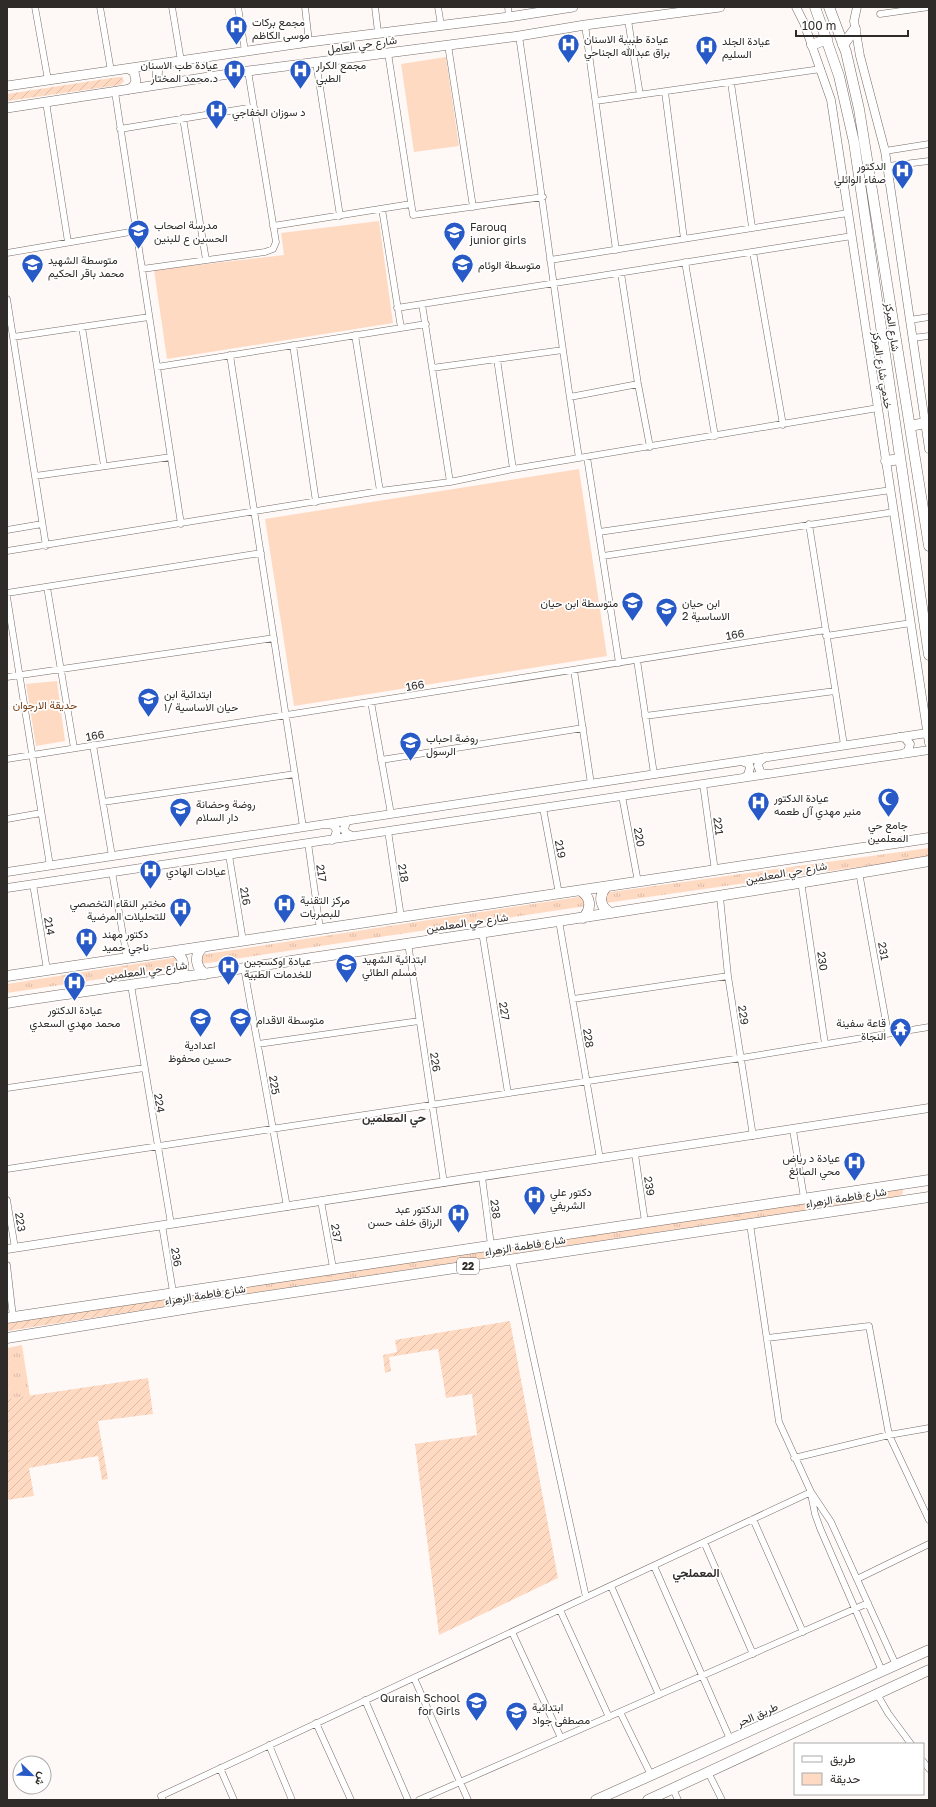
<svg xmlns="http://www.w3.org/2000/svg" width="936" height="1807" font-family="'Golos Text',Vazirmatn,sans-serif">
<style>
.grass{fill:url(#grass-tufts)}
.park{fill:#ffdac3}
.garden{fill:url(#garden-furrows)}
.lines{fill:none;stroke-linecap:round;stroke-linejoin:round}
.minor-casing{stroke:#766c66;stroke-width:7}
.tertiary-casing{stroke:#766c66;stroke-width:9}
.secondary-casing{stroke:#766c66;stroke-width:10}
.primary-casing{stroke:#766c66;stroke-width:11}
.trunk-casing{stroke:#766c66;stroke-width:11}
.minor{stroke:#fff;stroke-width:6}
.tertiary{stroke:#fff;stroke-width:8}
.secondary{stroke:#fff;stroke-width:9}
.primary{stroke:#fff;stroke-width:10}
.trunk{stroke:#fff;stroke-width:10}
.labels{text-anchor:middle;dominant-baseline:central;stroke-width:3.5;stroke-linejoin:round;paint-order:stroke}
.shield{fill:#fff;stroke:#6d6b69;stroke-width:1}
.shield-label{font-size:10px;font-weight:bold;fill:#2f2b29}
.poi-label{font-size:11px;fill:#2f2b29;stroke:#fff;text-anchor:start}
.street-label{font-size:11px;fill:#2f2b29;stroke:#fff}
.park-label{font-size:11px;fill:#773e14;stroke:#fff}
.neighbourhood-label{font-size:12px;font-weight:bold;fill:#2f2b29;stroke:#fff}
</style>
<defs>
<pattern id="grass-tufts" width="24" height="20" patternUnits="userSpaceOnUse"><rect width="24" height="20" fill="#ffdac3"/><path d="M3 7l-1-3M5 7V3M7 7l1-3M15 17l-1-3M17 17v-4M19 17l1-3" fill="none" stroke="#dbbba8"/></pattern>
<pattern id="garden-furrows" width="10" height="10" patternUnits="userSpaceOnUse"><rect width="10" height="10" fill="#ffdac3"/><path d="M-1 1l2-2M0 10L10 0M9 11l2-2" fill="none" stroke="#dbbba8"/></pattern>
</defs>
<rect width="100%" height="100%" fill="#fef9f7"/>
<!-- grass -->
<path class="grass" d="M929,848V857L606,903L604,893Z
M585,896L586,906L201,964L200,955Z
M179,957L181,967L7,993V984Z
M902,1189L903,1193L900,1196L231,1296L228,1293L230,1289Z
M22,1345L30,1396L7,1399V1348Z"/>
<!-- park -->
<path class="park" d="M446,57L459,146L414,152L401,64Z
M379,221L393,323L167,359L154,270L284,255L281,233Z
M579,469L607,656L294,706L265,519Z
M57,681L65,741L36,746L26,684Z"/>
<!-- garden -->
<path class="garden" d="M118,77H122L124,81L120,85L7,101V94Z
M205,1292L210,1295L207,1300L7,1331V1323Z
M510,1321L558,1578L439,1635L415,1444L477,1435L472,1394L446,1398L438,1349L389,1357L391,1371L385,1373L383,1355L397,1352L395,1340Z
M148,1378L153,1414L98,1421L108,1479L102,1480L98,1456L29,1468L34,1496L7,1500V1399Z"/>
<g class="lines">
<defs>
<path id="minor" d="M35,7L48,80
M100,7L111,71
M172,7L181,61
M238,7L245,51
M305,7L309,42
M375,7L378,32
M438,7L441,25
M508,7L509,17
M880,14L929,7
M628,20L640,95
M585,25L616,250
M519,36C540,177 557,318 579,458
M448,45L473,207
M388,53L413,215L543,197
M316,62L340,216
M731,83L752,227
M115,92L181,524
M665,92L684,239
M596,101L821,69
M46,102L68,242
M183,118L206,260
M120,129L254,107
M885,151L929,144
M888,166L929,161
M382,209L401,328
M273,226L411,204
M753,252L783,425
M7,253L136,231
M550,260L848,213
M685,262L715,436
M142,269L265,252L273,249L276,242L248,71
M621,273L638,384L650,447
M7,299L46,546
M422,304L450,482
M397,308L852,236
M910,320L929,317
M82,327L104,466
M355,335L380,491
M13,337L149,317
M912,338L929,336
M293,345L316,502
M230,355L303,827
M497,359L513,469
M157,367L426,324
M432,368L563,350
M570,397L638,384
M587,457L619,663
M35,476L171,457
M809,524L844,745
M7,530L42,524
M599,532L891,490
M7,551L380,491L450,482L513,469L878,408
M603,556L894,512
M47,587L74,748
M7,593L261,553
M7,597L50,866
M826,636L911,623
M637,660L654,774
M574,670L591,784
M7,677L274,638
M371,702L391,814
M645,716L835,691
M93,745L112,856
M7,759L826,630
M381,760L583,728
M703,784L715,871
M622,796L638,882
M103,802L295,774
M543,808L559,894
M7,819L41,813
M388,831L401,917
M308,843L320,929
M229,855L243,941
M112,872L127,958
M859,872L888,1033
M801,881L825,1044
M33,884L47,970
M720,897L728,976L753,1136
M559,921L600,1159
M482,932L508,1093
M408,943L444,1183
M244,968L287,1207
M131,985L171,1224
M573,999L728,976
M258,1044L419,1021
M7,1088L144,1068
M793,1130L804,1198
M635,1154L645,1222
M7,1169L741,1058L929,1027
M482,1177L491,1245
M7,1200L15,1248
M321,1201L333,1268
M750,1224L779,1422L811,1492L831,1522L896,1665
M162,1225L173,1292
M512,1260L586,1597
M7,1265L13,1317
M767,1338L869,1326L889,1435L929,1520
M794,1458L889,1435L929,1428
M811,1494L815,1514L820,1528L882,1671
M753,1519L803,1632
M704,1542L753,1654
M654,1566L730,1739
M857,1579L929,1544
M611,1586L659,1695
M560,1610L609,1717
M512,1632L561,1738
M414,1678L468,1800
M877,1694L888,1713L911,1744
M365,1700L408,1800
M620,1712L651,1775
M316,1723L351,1800
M269,1745L292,1800
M923,1761L929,1769
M220,1768L234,1800
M708,1772L722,1800
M673,1789L678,1800
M163,1800L161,1796L811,1492
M419,1800L868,1603"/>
<path id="tertiary" d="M796,7L804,23L831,100L929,743
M857,7L854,21L857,38L860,56L885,151L929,449
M899,737L905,738L910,744L908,751L903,754
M765,757L759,762L758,766L761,773L767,774
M742,761L749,764L750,768L748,775L745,777
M350,820L346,822L344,829L346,833L352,836
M328,824L333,825L337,830L335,837L332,840
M7,872L927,733
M7,888L929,750
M7,1249L929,1108"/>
<path id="secondary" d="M164,63L158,68L157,76L162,82L168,83
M7,86L309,42L509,17L573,7
M127,90L133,87L136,81L134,72L129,69
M7,108L248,71L519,36L585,25L720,7"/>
<path id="primary" d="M815,7L839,76L854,142L929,655
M829,7L846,52L859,109L929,546
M812,45L827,39
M843,45L855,29
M910,426L925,423
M886,461L900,459
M606,887C598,896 600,908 611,913
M581,891C591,897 592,909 583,918
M203,947C194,955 195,967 205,974
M175,951C185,958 186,969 178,978
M7,976L929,838
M7,1003C315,957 623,914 929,861
M596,1800L929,1650
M648,1800L929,1670"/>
<path id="trunk" d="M7,1318L929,1180
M7,1338L208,1305L929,1197"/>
</defs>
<!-- minor casing -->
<use href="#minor" class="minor-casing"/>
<!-- tertiary casing -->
<use href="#tertiary" class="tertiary-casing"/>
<!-- secondary casing -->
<use href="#secondary" class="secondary-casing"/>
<!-- primary casing -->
<use href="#primary" class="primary-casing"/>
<!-- trunk casing -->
<use href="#trunk" class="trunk-casing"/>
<!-- minor -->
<use href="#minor" class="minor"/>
<!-- tertiary -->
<use href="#tertiary" class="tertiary"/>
<!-- secondary -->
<use href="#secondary" class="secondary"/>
<!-- primary -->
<use href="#primary" class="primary"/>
<!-- trunk -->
<use href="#trunk" class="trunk"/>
</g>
<!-- icons -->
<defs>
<symbol id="hospital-pin" viewBox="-11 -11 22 30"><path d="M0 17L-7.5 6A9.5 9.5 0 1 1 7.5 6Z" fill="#2759c7" stroke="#fff"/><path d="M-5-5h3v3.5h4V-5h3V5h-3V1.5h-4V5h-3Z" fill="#fff"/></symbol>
<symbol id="school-pin" viewBox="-11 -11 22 30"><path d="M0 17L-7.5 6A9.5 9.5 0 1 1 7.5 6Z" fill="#2759c7" stroke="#fff"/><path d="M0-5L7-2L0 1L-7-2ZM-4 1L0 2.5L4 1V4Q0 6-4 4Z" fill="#fff"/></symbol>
<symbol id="mosque-pin" viewBox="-11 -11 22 30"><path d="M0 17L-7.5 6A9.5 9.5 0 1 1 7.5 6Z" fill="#2759c7" stroke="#fff"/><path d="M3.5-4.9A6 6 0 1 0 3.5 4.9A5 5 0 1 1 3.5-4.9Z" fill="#fff"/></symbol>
<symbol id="temple-pin" viewBox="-11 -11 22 30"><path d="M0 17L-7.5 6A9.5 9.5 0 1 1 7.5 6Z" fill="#2759c7" stroke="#fff"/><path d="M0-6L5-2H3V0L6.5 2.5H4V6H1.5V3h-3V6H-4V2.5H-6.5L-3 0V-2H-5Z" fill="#fff"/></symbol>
</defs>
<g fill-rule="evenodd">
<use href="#hospital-pin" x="224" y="14" width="25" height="34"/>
<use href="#hospital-pin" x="556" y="32" width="25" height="34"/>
<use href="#hospital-pin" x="694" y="34" width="25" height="34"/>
<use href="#hospital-pin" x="222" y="58" width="25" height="34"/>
<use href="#hospital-pin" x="288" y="58" width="25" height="34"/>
<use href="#hospital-pin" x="204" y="98" width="25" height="34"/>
<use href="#hospital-pin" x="890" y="158" width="25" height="34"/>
<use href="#school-pin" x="126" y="218" width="25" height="34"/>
<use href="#school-pin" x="442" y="220" width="25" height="34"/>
<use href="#school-pin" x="450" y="252" width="25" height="34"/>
<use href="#school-pin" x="20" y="252" width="25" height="34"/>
<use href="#school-pin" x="620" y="590" width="25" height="34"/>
<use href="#school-pin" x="654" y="596" width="25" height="34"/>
<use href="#school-pin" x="136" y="686" width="25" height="34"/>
<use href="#school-pin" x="398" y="730" width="25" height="34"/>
<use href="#mosque-pin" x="876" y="786" width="25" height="34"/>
<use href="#hospital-pin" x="746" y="790" width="25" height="34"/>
<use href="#school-pin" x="168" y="796" width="25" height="34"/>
<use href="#hospital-pin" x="138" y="858" width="25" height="34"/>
<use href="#hospital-pin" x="272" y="892" width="25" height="34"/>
<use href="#hospital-pin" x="168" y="896" width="25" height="34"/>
<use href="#hospital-pin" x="74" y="926" width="25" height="34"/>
<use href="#school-pin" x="334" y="952" width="25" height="34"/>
<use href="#hospital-pin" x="216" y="954" width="25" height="34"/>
<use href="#hospital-pin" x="62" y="970" width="25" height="34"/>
<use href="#school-pin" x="188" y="1006" width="25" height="34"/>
<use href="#school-pin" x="228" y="1006" width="25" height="34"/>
<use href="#temple-pin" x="888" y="1016" width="25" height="34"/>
<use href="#hospital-pin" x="842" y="1150" width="25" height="34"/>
<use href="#hospital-pin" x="522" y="1184" width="25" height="34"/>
<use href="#hospital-pin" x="446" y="1202" width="25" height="34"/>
<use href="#school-pin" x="464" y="1690" width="25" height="34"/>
<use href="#school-pin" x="504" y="1700" width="25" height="34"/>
</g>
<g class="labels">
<!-- shield labels -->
<rect class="shield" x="457" y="1258" width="22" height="16" rx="3"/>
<g class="shield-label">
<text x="468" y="1266">22</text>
</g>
<!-- poi labels -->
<g class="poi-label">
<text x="252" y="21">مجمع بركات<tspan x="252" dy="13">موسى الكاظم</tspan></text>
<text x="584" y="38">عيادة طبيبة الاسنان<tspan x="584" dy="13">براق عبدالله الجناحي</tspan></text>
<text x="722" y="40">عيادة الجلد<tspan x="722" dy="13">السليم</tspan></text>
<text x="218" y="64" text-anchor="end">عيادة طب الاسنان<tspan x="218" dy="13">د.محمد المختار</tspan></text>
<text x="316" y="64">مجمع الكرار<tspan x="316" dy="13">الطبي</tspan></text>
<text x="232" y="111">د سوزان الخفاجي</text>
<text x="886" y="165" text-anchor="end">الدكتور<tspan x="886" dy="13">صفاء الوائلي</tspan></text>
<text x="154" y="224">مدرسة اصحاب<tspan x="154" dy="13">الحسين ع للبنين</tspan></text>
<text x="470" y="226">Farouq<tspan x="470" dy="13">junior girls</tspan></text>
<text x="48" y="259">متوسطة الشهيد<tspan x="48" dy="13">محمد باقر الحكيم</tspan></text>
<text x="478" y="264">متوسطة الوئام</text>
<text x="618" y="602" text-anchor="end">متوسطة ابن حيان</text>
<text x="682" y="602">ابن حيان<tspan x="682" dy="13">الاساسية 2</tspan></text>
<text x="164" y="693">ابتدائية ابن<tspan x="164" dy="13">حيان الاساسية /١</tspan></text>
<text x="426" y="737">روضة احباب<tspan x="426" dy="13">الرسول</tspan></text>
<text x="774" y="797">عيادة الدكتور<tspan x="774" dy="13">منير مهدي آل طعمه</tspan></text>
<text x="196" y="803">روضة وحضانة<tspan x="196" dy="13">دار السلام</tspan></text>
<text x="888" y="824" text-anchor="middle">جامع حي<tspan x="888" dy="13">المعلمين</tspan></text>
<text x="166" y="870">عيادات الهادي</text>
<text x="300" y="899">مركز التقنية<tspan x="300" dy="13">للبصريات</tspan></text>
<text x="166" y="902" text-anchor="end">مختبر النقاء التخصصي<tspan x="166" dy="13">للتحليلات المرضية</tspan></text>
<text x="102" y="933">دكتور مهند<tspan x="102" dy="13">ناجي حميد</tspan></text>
<text x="362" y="958">ابتدائية الشهيد<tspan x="362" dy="13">مسلم الطائي</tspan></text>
<text x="244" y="960">عيادة اوكسجين<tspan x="244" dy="13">للخدمات الطبية</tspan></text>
<text x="75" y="1009" text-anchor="middle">عيادة الدكتور<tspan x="75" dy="13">محمد مهدي السعدي</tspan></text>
<text x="256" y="1019">متوسطة الاقدام</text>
<text x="886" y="1022" text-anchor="end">قاعة سفينة<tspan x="886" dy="13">النجاة</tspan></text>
<text x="200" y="1044" text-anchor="middle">اعدادية<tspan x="200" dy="13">حسين محفوظ</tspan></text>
<text x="840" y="1157" text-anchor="end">عيادة د رياض<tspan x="840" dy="13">محي الصائغ</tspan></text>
<text x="550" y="1191">دكتور علي<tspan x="550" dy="13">الشريفي</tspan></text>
<text x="442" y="1208" text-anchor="end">الدكتور عبد<tspan x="442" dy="13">الرزاق خلف حسن</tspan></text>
<text x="460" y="1697" text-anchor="end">Quraish School<tspan x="460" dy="13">for Girls</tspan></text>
<text x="532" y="1706">ابتدائية<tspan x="532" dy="13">مصطفى جواد</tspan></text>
</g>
<!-- street labels -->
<g class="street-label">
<text transform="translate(362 44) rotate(-8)">شارع حي العامل</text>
<text transform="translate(893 327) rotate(82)">شارع المركز</text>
<text transform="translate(883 370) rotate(81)">خدمي شارع المركز</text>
<text transform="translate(735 634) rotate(-9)">166</text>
<text transform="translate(415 685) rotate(-9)">166</text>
<text transform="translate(95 735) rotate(-9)">166</text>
<text transform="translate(719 826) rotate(82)">221</text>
<text transform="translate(640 837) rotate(80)">220</text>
<text transform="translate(561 849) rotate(79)">219</text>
<text transform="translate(786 872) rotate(-10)">شارع حي المعلمين</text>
<text transform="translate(322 873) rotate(82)">217</text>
<text transform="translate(404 873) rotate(81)">218</text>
<text transform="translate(246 896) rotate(81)">216</text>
<text transform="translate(467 922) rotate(-8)">شارع حي المعلمين</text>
<text transform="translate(50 926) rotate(80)">214</text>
<text transform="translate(884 951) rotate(80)">231</text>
<text transform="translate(823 961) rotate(82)">230</text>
<text transform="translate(146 970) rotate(-8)">شارع حي المعلمين</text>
<text transform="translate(505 1011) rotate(81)">227</text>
<text transform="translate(744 1015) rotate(81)">229</text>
<text transform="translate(589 1038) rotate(80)">228</text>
<text transform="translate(436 1062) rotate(81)">226</text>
<text transform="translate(275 1085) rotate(80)">225</text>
<text transform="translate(160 1103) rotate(80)">224</text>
<text transform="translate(650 1186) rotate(81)">239</text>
<text transform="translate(846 1197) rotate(-9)">شارع فاطمة الزهراء</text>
<text transform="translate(496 1209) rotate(82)">238</text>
<text transform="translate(21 1222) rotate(80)">223</text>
<text transform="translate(337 1233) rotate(80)">237</text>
<text transform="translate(525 1245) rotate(-9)">شارع فاطمة الزهراء</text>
<text transform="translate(177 1257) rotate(80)">236</text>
<text transform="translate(205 1294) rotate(-9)">شارع فاطمة الزهراء</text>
<text transform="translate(757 1714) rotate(-24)">طريق الحر</text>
</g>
<!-- park labels -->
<g class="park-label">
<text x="45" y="704">حديقة الارجوان</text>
</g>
<!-- neighbourhood labels -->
<g class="neighbourhood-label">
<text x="394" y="1117">حي المعلمين</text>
<text x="696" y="1572">المعملجي</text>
</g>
</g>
<!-- border -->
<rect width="936" height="1807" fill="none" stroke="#2f2b29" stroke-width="16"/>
<!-- legend -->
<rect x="794" y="1743" width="130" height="52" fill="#ffffff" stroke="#acaaa9"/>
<rect x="802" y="1756" width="20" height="6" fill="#ffffff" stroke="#acaaa9"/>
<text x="830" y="1763" font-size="12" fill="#2f2b29">طريق</text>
<rect x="802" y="1773" width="20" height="12" fill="#ffdac3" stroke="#acaaa9"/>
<text x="830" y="1783" font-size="12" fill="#2f2b29">حديقة</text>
<!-- north arrow -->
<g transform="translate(32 1775) rotate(113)"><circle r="19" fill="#ffffff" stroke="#acaaa9"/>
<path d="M0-3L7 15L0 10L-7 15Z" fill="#2759c7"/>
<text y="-6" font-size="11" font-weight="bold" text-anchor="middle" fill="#2f2b29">ش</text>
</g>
<!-- scale -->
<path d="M796 30v6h112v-6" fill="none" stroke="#2f2b29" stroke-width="2"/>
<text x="802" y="30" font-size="12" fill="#2f2b29" stroke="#ffffff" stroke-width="3" paint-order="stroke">100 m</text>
</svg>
